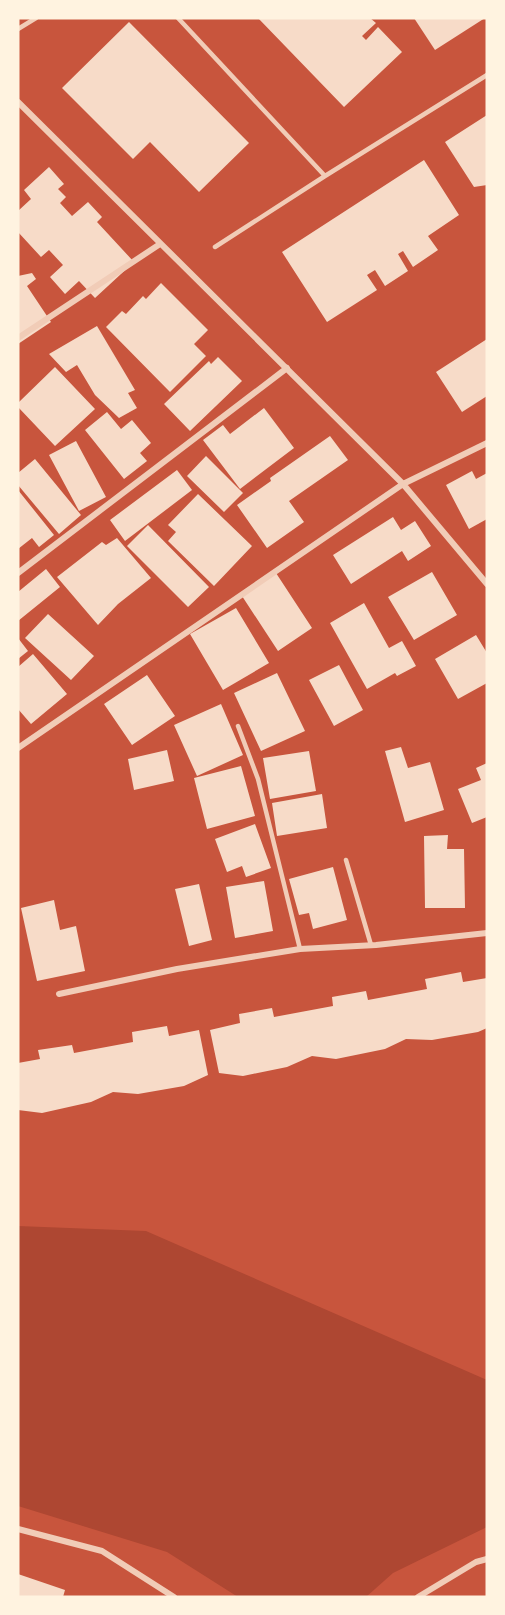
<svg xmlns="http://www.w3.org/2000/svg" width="505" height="1615" font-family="Figtree,sans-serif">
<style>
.green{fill:#ae4732}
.building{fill:#f7dbc8}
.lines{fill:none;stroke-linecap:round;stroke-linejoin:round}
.service{stroke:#f1ccb7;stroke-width:4.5}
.minor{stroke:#f1ccb7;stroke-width:6}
</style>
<rect width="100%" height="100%" fill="#c8553d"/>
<!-- green -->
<path class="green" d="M18,1226L146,1231L487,1380V1527L393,1573L366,1597H238L167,1552L18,1506Z"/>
<!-- building -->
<path class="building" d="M258,18H370L376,23L362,36L366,40L378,27L402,52L344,107Z
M414,18H485L435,50Z
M129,22L249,143L199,192L150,142L133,159L62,88Z
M487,115V185L474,187L445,142Z
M424,160L459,215L428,236L438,250L413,267L403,251L398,254L408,271L385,286L375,270L367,275L377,290L327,322L282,252Z
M49,167L64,184L58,189L66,197L60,203L72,216L88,202L102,217L97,222L134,262L95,298L79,281L65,294L50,277L63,265L49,250L41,257L18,232V211L31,199L24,190Z
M32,273L36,279L27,286L51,322L18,344V276Z
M161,283L208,330L194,344L206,356L170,392L106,327L122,311L126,314L143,296L146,299Z
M97,326L135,390L128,393L137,408L119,418L95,395L77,365L66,372L49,354Z
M487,339V396L462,412L436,372Z
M218,357L242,381L190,431L164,404L209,361L211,364Z
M55,367L95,409L55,446L18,407V403Z
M264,408L294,448L240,489L203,440L223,425L230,434Z
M107,412L121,429L132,420L151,443L140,453L147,461L124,479L85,430Z
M330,436L348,460L289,501L304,522L267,548L237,505L271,481L270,478Z
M76,441L106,497L79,511L49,455Z
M206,456L243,493L224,512L187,476Z
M35,459L81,515L59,534L18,485V473Z
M177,470L192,490L125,541L110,520Z
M472,471L476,479L487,473V519L469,529L446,485Z
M18,490L54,535L39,547L32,538L18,549Z
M198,494L252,546L214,586L168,541L176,532L168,525Z
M393,517L401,530L415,521L431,546L408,561L402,551L351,584L333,555Z
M148,525L209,587L188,607L127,546Z
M117,538L151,578L118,604L98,625L57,577L102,542L106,545Z
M46,569L60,587L18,621V592Z
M432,572L457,615L414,640L388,597Z
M276,573L312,628L278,651L242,596Z
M364,603L389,648L402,641L416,666L397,676L395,673L367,689L330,623Z
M236,608L269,663L223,690L190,634Z
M48,614L94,656L71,680L25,638Z
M476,635L487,653V683L458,699L435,659Z
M18,638L28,651L18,659Z
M33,654L67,694L31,724L18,709V667Z
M339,665L363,710L334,726L309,680Z
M277,673L305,731L261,751L234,693Z
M147,675L175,716L132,745L104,704Z
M221,704L243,755L197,776L174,725Z
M401,747L408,768L430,762L444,810L405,822L385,751Z
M167,750L174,781L134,790L128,759Z
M309,751L316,791L270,799L263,758Z
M487,763V817L472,823L458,789L481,780L476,768Z
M241,766L255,816L207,829L194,778Z
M322,794L327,828L277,836L272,803Z
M255,824L271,868L246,877L242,866L227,872L215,839Z
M448,835L447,849H464L465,908H425L424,836Z
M333,867L347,920L313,929L309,913L299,915L289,879Z
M264,881L273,931L235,938L226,887Z
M199,884L212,940L189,946L175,889Z
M54,900L60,930L76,926L85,971L37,981L21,908Z
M461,972L463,982L487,978V1028L478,1032L432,1040L406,1039L385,1049L336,1059L312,1056L287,1067L243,1076L219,1073L210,1030L240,1023L239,1014L272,1008L274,1017L333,1006L332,997L366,991L368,1000L427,989L425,979Z
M167,1026L169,1036L199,1030L208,1075L184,1086L138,1094L113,1092L91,1102L42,1113L18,1110V1063L40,1059L38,1050L72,1045L74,1053L133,1042L132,1032Z
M18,1574L65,1590L63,1597H18Z"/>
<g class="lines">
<!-- service -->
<path class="service" d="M178,18L325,176
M18,29L36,18
M215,247L325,176L487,75
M238,726L258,779L300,949
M346,860L371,945"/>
<!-- minor -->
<path class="minor" d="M18,102L403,484L487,584
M18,338L160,244
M18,573L287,368
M18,748L403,484L487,443
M59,994L177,969L300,949L376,945L487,933
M18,1529L102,1551L174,1597
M418,1597L476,1562L487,1559"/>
</g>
<!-- border -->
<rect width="505" height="1615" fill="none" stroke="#fff3e0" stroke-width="39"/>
</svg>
